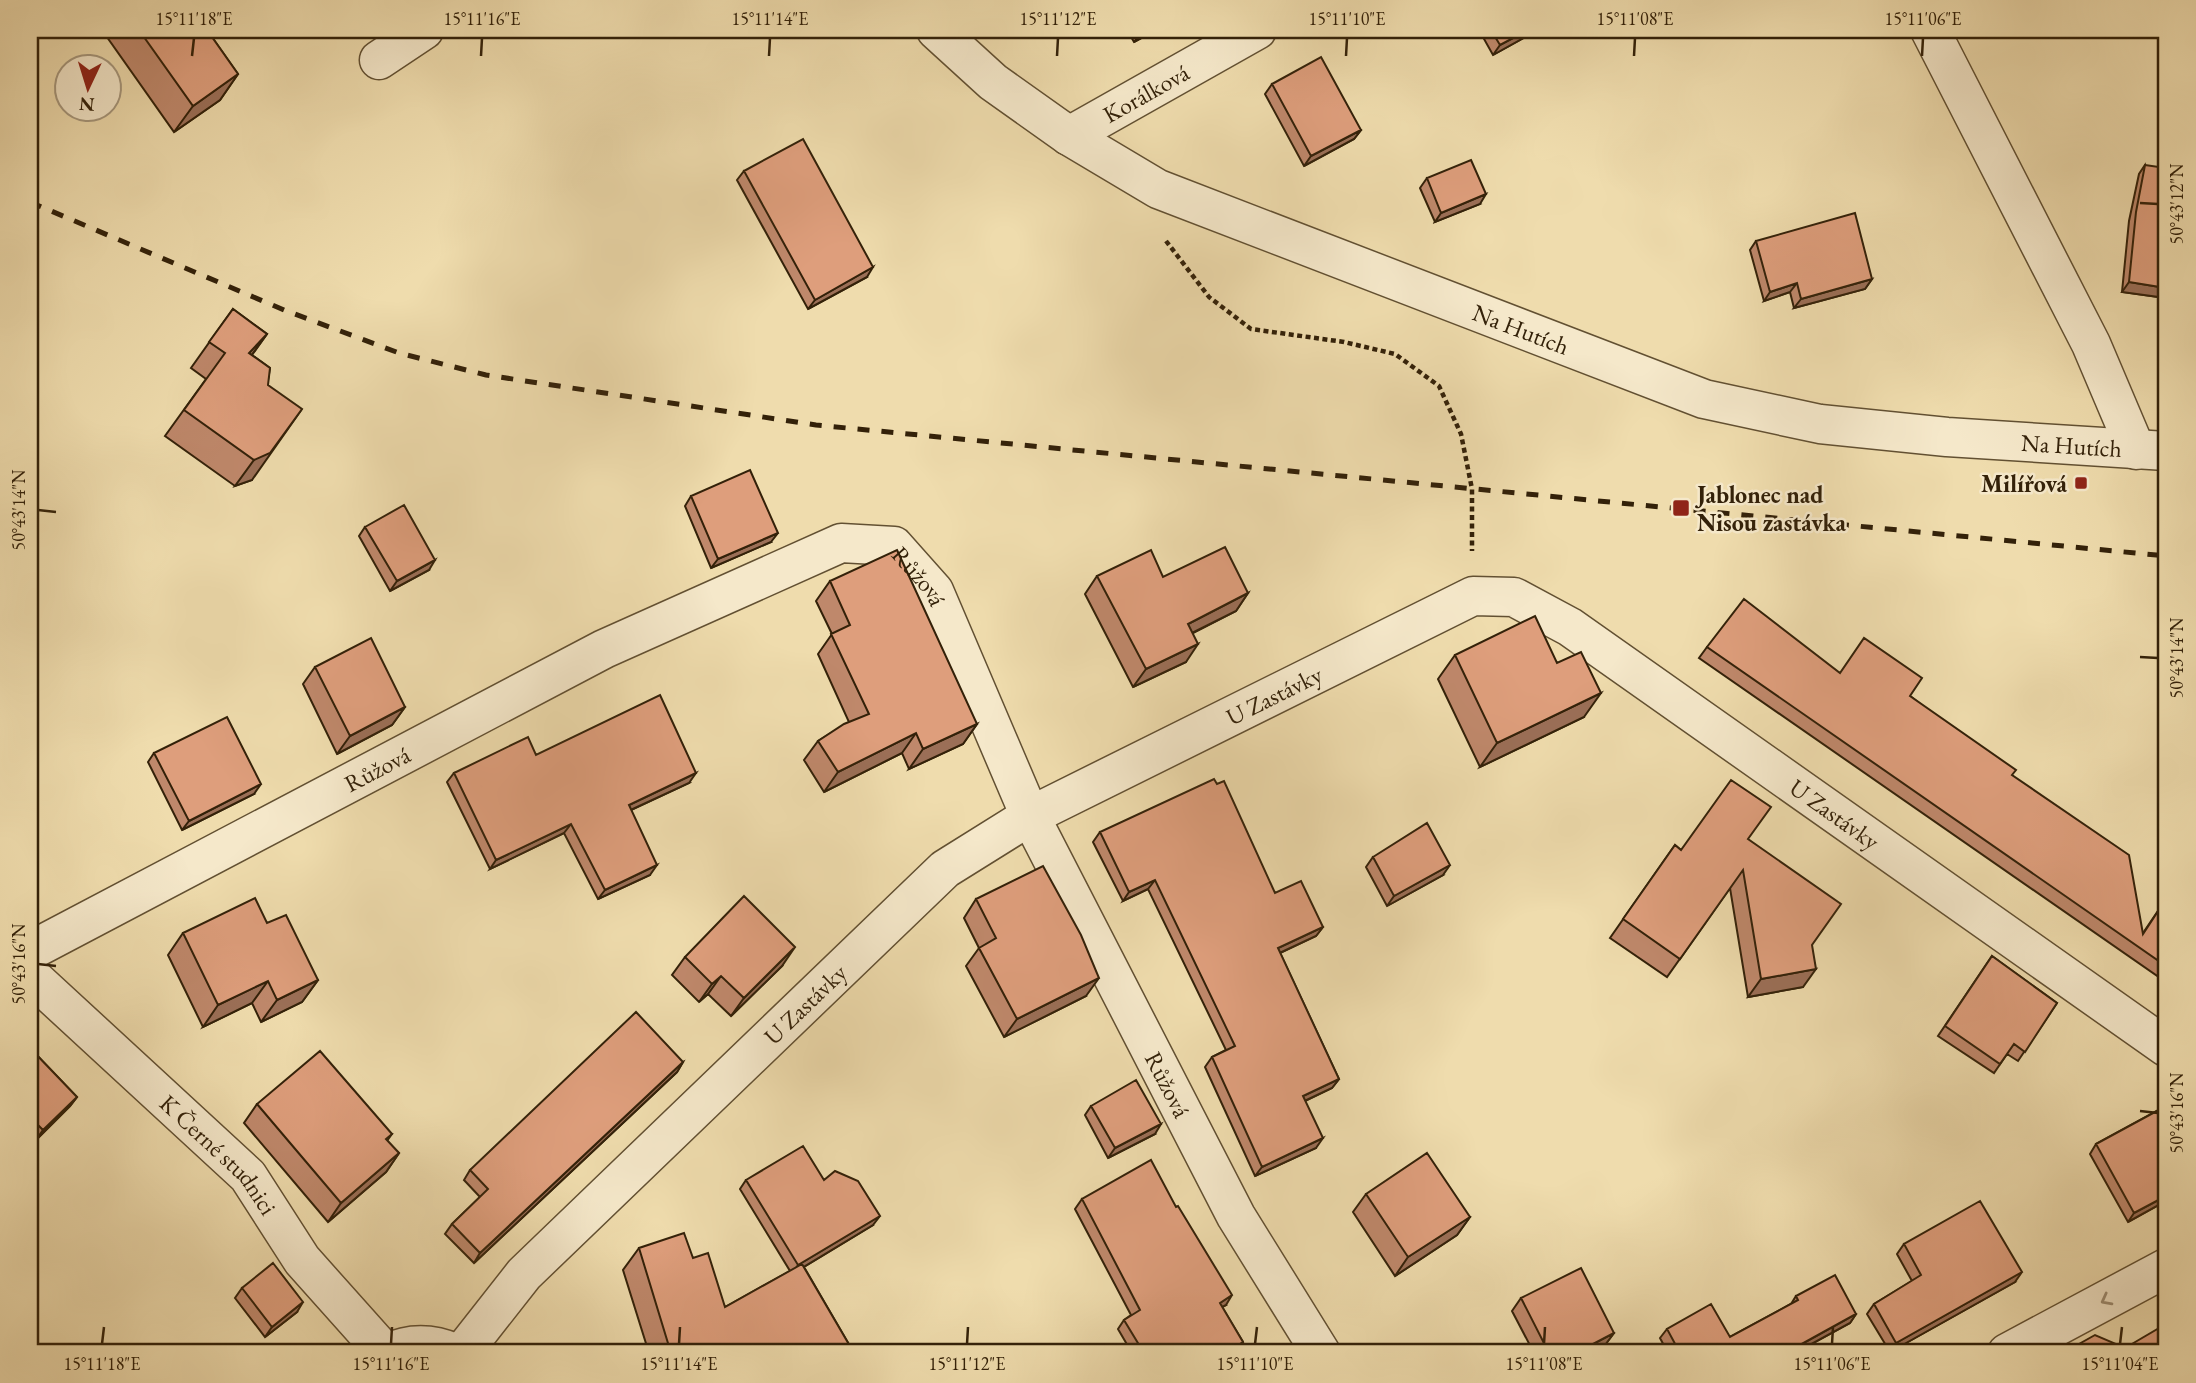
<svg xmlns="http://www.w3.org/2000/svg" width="2196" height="1383" font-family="'EB Garamond',serif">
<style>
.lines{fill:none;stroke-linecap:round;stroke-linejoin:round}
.minor-casing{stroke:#625032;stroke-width:41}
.tertiary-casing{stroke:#625032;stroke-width:41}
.path{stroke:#332109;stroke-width:4.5;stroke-dasharray:5 3.5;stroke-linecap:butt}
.minor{stroke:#f5e8ca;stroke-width:38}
.tertiary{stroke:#f5e8ca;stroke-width:38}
.rail{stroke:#332109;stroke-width:5;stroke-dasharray:12 12;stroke-linecap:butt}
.wall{fill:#bf886b;stroke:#332109;stroke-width:2}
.shaded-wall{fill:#9b6f57;stroke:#332109;stroke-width:2}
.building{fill:#de9e7c;stroke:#332109;stroke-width:2}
.oneway{stroke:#9e8e73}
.ticks{fill:none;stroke:#332109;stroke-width:2.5}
.poi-dot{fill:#8f2418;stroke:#f5e8ca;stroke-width:2.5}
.labels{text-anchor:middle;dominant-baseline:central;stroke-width:5;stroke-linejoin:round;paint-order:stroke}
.street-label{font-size:24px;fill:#332109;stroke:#f5e8ca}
.poi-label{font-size:24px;font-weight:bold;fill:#332109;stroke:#f5e8ca;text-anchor:end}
.neatline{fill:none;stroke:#332109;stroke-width:2.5}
.ticks-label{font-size:18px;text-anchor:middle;fill:#332109}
</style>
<rect width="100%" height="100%" fill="#efdcad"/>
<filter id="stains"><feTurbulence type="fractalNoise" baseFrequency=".00286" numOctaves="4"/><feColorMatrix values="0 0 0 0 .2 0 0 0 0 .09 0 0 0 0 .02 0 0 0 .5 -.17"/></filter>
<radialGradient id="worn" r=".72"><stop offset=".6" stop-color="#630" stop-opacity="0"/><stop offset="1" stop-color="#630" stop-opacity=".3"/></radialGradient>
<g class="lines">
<defs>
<g id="minor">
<path d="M1930,30L2091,344L2136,450"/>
<path d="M379,60L424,30"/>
<path id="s1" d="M1069,136L1257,30"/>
<path id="s2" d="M30,951L604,649L841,543L894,546L934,591L1030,816L1236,1216L1321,1353"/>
<path id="s3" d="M30,975L248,1176L302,1260L385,1353"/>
<path id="s4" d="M462,1353L524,1274L945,869L1030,816L1473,596L1514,597L1570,627L2166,1047"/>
<path d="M2007,1353L2166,1268"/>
</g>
<g id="tertiary">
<path id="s5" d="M936,30L993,82L1069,136L1158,189L1704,399L1820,424L1947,437L2166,451"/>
<path d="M388,1353C411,1342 432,1343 455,1353"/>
</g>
</defs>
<!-- minor casing -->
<use href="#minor" class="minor-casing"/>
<!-- tertiary casing -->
<use href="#tertiary" class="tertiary-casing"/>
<!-- path -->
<path class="path" d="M1166,241L1209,297L1251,329L1344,342L1395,354L1439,386L1461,434L1472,489V551"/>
<!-- minor -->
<use href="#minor" class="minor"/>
<!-- tertiary -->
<use href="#tertiary" class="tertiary"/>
<!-- rail -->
<path class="rail" d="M30,202L284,310L399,353L486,375L816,425L2166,556"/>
</g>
<!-- wall -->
<path class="wall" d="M102,30H207L238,74L220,100L174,132Z
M1127,30H1156L1134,42Z
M1479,30H1538L1493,55Z
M1272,84L1361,130L1354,139L1304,166L1265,94Z
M2145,165L2166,298L2122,292L2129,221L2139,174Z
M744,171L867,277L808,309L737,180Z
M1427,178L1480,204L1435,222L1420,188Z
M1756,241L1872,279L1865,289L1794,308L1790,292L1764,301L1750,250Z
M233,309L267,334L252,355L270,368L252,480L235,486L165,436L206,379L191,368Z
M691,496L771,542L711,568L685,506Z
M365,527L429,570L390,591L359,536Z
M1097,576L1163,577L1248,593L1236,611L1193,633L1186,662L1133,687L1085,594Z
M830,581L977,724L963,744L909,769L902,753L824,792L804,760L818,741L849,722L818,654L832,634L816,601Z
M1707,647L1840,673L1910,696L2012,775L2143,933L2166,899V982L1699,658Z
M1455,655L1557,663L1584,717L1480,767L1438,679Z
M315,667L405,707L392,725L337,754L303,684Z
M154,753L254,794L182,830L148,762Z
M536,755L689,783L631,810L650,875L598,899L564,833L490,869L447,782L454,773Z
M1100,832L1275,893L1323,927L1316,936L1280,953L1339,1079L1332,1088L1305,1101L1316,1148L1255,1176L1205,1067L1212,1057L1226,1050L1148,889L1123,901L1093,842Z
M1748,839L1812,945L1803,987L1748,997L1730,888L1667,977L1610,938L1675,845L1681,850Z
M1373,857L1443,875L1387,906L1366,867Z
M976,899L1086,996L1004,1037L966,966L979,948L964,918Z
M267,923L318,980L302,1002L261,1022L252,1003L203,1027L168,955L183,933Z
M1992,956L2057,1003L2018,1061L2007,1054L1994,1073L1938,1036Z
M685,957L782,966L731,1016L708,994L699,1002L672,975Z
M30,1048L77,1097L70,1106L36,1140L30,1133Z
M683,1062L677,1072L474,1263L445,1234L452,1224L480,1197L464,1180L470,1170Z
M257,1104L392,1134L387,1141L399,1153L386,1172L328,1222L244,1123Z
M1091,1106L1155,1134L1108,1158L1085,1115Z
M2166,1106V1201L2128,1222L2090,1154L2096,1144Z
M746,1180H824L873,1225L804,1267L854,1353H649L623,1270L639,1248L693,1258L725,1307L790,1271L740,1189Z
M1366,1194L1470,1217L1457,1235L1395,1276L1353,1212Z
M1082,1199L1226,1305L1222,1307L1243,1342L1237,1351L1234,1353H1132L1118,1329L1124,1320L1131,1315L1075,1209Z
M1904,1244L2015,1282L1890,1352L1867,1314L1874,1304L1912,1281L1897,1254Z
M242,1288L297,1312L265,1337L235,1298Z
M1796,1296L1856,1314L1850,1323L1795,1353H1668L1660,1338L1667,1329L1730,1337L1791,1304Z
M1521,1298L1614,1333L1605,1345L1594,1351L1595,1353H1534L1512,1311Z"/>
<!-- shaded-wall -->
<path class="shaded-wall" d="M1143,30H1156L1134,42Z
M1528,30H1538L1493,55L1500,45Z
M238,74L220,100L174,132L193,106Z
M1361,130L1354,139L1304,166L1311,156Z
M1486,194L1480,204L1435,222L1441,213Z
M873,267L867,277L808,309L815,300Z
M1872,279L1865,289L1794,308L1801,299Z
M2129,282L2166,288V298L2122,292Z
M1797,283L1790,292L1764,301L1770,292Z
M267,334L248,360L249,353Z
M302,409L252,480L235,486L254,460Z
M778,533L771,542L711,568L718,559Z
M435,560L429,570L390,591L397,581Z
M1248,593L1236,611L1176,641L1188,624Z
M1198,644L1186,662L1133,687L1146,669Z
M1601,693L1584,717L1480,767L1497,743Z
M405,707L392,725L337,754L350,736Z
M977,724L963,744L909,769L923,749Z
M916,733L902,753L824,792L838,772Z
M696,773L689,783L622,814L629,805Z
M261,784L254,794L182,830L189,821Z
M571,824L564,833L490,869L496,860Z
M657,865L650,875L598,899L605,890Z
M1450,865L1443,875L1387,906L1394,896Z
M1155,880L1148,889L1123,901L1129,892Z
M1323,927L1316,936L1271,957L1278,948Z
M795,947L782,966L731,1016L744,998Z
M1816,969L1803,987L1748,997L1761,979Z
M721,976L708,994L699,1002L712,984Z
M1099,978L1086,996L1004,1037L1017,1019Z
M318,980L302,1002L261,1022L277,1000Z
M268,981L252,1003L203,1027L218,1005Z
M683,1062L677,1072L474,1263L480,1253Z
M1339,1079L1332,1088L1296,1105L1303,1096Z
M77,1097L70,1106L36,1140L43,1130Z
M1161,1124L1155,1134L1108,1158L1115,1148Z
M1323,1138L1316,1148L1255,1176L1262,1167Z
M399,1153L386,1172L328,1222L341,1203Z
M2166,1196V1201L2128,1222L2134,1213Z
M880,1216L873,1225L792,1274L798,1265Z
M1470,1217L1457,1235L1395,1276L1408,1257Z
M2022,1272L2015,1282L1890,1352L1896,1343Z
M1232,1295L1226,1305L1213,1312L1220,1303Z
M303,1302L297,1312L265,1337L272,1327Z
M1856,1314L1850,1323L1795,1353H1786Z
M1614,1333L1605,1345L1590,1353L1591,1345Z
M1243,1342L1237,1351L1234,1353H1225Z"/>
<!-- building -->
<path class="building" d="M139,30H207L238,74L193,106Z
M1491,30H1528L1500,45Z
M1321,57L1361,130L1311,156L1272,84Z
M803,139L873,267L815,300L744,171Z
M1471,160L1486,194L1441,213L1427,178Z
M2145,165L2166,168V288L2129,282L2136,212Z
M1855,213L1872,279L1801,299L1797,283L1770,292L1756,241Z
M233,309L267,334L249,353L270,368L268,385L302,409L270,453L254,460L184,410L225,353L209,342Z
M750,470L778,533L718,559L691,496Z
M404,505L435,560L397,581L365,527Z
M1225,547L1248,593L1188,624L1198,644L1146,669L1097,576L1151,550L1163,577Z
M897,550L977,724L923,749L916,733L838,772L818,741L844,724L869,714L831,634L850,625L830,581Z
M1744,599L1840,673L1864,638L1922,678L1910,696L2016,770L2012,775L2129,855L2143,934L2166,899V966L1707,647Z
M1535,616L1557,663L1581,652L1601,693L1497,743L1455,655Z
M371,638L405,707L350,736L315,667Z
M660,695L696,773L629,805L657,865L605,890L571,824L496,860L454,773L528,737L536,755Z
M227,717L261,784L189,821L154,753Z
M1214,779L1217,784L1224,781L1275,893L1301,881L1323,927L1278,948L1339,1079L1303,1096L1323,1138L1262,1167L1212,1057L1235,1046L1155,880L1129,892L1100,832Z
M1731,780L1771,807L1748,839L1841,904L1812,945L1816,969L1761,979L1743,870L1680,959L1623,919L1675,845L1681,850Z
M1427,823L1450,865L1394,896L1373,857Z
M1043,866L1081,935L1099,978L1017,1019L979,948L996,938L976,899Z
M744,896L795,947L744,998L721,976L712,984L685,957Z
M255,898L267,923L286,915L318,980L277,1000L268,981L218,1005L183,933Z
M1992,956L2057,1003L2025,1052L2014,1044L2000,1064L1945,1026Z
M636,1012L683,1062L480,1253L452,1224L488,1189L470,1170Z
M30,1048L77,1097L43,1130L30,1117Z
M320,1051L392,1134L386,1139L399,1153L341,1203L257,1104Z
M1136,1080L1161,1124L1115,1148L1091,1106Z
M2166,1106V1196L2134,1213L2096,1144Z
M803,1146L824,1180L835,1171L858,1181L880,1216L798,1265L746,1180Z
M1427,1153L1470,1217L1408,1257L1366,1194Z
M1151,1160L1176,1207L1178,1206L1232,1295L1220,1303L1243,1342L1225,1353H1144L1124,1320L1140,1310L1082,1199Z
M1980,1201L2022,1272L1896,1343L1874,1304L1921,1275L1904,1244Z
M684,1233L693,1258L708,1253L725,1307L802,1264L854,1353H671L639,1248Z
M273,1263L303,1302L272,1327L242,1288Z
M1581,1268L1614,1333L1591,1345L1595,1353H1549L1521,1298Z
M1835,1275L1856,1314L1787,1352L1788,1353H1680L1667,1329L1711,1304L1730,1337L1798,1300L1796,1296Z
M2166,1324V1353H2063L2095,1335L2125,1348Z"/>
<!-- one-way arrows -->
<defs><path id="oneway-chevron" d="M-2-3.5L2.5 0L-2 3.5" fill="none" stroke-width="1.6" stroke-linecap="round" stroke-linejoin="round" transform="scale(1.75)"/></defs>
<use class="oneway" href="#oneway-chevron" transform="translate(2106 1300) rotate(152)"/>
<!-- ticks -->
<path class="ticks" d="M192,56L194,38M481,56L482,38M769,56L770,38M1057,56L1058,38M1346,56L1347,38M1634,56L1635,38M1922,56L1923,38M2140,203L2158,204M38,510L56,512M2140,657L2158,658M38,964L56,966M2140,1111L2158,1113M102,1344L104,1327M391,1344L392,1327M679,1344L680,1327M967,1344L968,1327M1255,1344L1257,1327M1544,1344L1545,1327M1832,1344L1833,1327M2120,1344L2122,1327"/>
<!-- markers -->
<g class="poi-dot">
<rect x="2074" y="476" width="14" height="14" rx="3.5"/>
<rect x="1672" y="499" width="18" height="18" rx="3.5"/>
</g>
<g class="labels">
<!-- street labels -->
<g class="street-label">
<text stroke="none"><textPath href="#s1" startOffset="88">Korálková</textPath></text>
<text stroke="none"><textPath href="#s5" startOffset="663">Na Hutích</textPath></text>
<text stroke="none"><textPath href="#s5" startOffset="1230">Na Hutích</textPath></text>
<text stroke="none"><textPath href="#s2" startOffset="1001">Růžová</textPath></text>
<text stroke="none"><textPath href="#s4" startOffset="1057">U Zastávky</textPath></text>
<text stroke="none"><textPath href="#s2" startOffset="392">Růžová</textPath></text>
<text stroke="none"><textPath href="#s4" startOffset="1708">U Zastávky</textPath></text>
<text stroke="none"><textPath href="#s4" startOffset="490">U Zastávky</textPath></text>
<text stroke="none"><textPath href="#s2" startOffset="1568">Růžová</textPath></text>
<text stroke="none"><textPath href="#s3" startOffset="261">K Černé studnici</textPath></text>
</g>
<!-- poi labels -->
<g class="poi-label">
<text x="2067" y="483">Milířová</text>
<text x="1697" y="494" text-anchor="start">Jablonec nad<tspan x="1697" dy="28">Nisou zastávka</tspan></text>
</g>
</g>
<!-- margin -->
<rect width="2196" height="1383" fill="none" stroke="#efdcad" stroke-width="77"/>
<!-- north arrow -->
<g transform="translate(88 88) rotate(184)"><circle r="33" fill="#f5e8ca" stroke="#a7987d" stroke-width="2"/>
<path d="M0-5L12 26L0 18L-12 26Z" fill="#8f2418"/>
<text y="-10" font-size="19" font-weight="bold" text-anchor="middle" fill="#332109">N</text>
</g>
<rect x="38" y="38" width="2120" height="1306" class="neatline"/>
<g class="ticks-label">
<text x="194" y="25">15°11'18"E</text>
<text x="482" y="25">15°11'16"E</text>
<text x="770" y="25">15°11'14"E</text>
<text x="1058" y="25">15°11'12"E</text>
<text x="1347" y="25">15°11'10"E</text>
<text x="1635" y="25">15°11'08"E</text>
<text x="1923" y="25">15°11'06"E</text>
<text transform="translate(2177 204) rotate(-90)" y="6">50°43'12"N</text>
<text transform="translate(19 510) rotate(-90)" y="6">50°43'14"N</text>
<text transform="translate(2177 658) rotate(-90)" y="6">50°43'14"N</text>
<text transform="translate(19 964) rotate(-90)" y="6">50°43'16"N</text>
<text transform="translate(2177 1113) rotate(-90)" y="6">50°43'16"N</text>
<text x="102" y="1370">15°11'18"E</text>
<text x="391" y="1370">15°11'16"E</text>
<text x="679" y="1370">15°11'14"E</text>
<text x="967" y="1370">15°11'12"E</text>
<text x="1255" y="1370">15°11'10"E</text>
<text x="1544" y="1370">15°11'08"E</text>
<text x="1832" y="1370">15°11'06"E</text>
<text x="2120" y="1370">15°11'04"E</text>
</g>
<rect width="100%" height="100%" filter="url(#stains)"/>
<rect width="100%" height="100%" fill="url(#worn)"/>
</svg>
